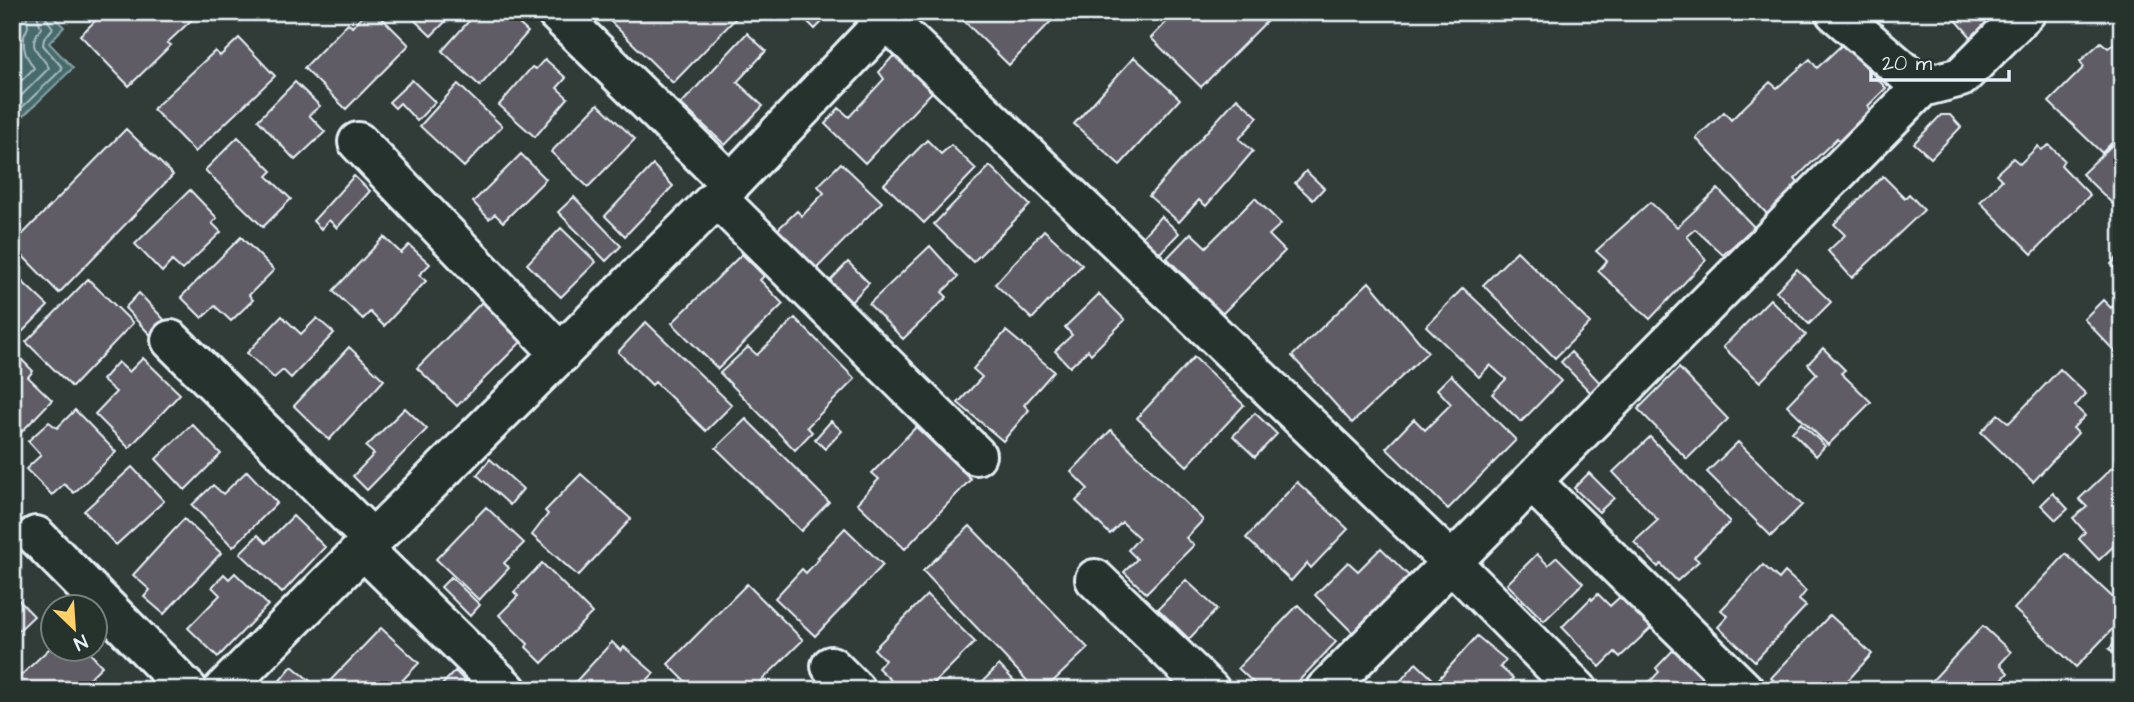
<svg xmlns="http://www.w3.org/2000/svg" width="2134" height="702" font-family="'Architects Daughter',sans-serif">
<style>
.water{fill:#476b6c;stroke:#87a1a4;stroke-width:2}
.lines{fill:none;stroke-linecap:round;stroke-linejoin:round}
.shore{stroke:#a8bbc0;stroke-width:2}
.building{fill:#5e5b65;stroke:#e8f1f8;stroke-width:2}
.street-casing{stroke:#e8f1f8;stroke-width:44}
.street{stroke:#26332d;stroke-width:38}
</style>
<rect width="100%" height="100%" fill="#313b38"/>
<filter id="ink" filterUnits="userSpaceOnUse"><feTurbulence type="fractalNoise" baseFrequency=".0143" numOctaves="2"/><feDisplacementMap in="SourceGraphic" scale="14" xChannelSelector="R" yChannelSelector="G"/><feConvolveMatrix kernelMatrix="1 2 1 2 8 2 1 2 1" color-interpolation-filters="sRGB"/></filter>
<g filter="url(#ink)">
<!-- water -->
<path class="water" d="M12,12H49L64,27L49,43L73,68L12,127Z"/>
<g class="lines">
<!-- shore -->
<path class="shore" d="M12,90L34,68L26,55L24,47V36L28,27L26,12
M12,105L49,68C40,51 25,49 41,28L36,12
M12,117L62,69L61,66L43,45L44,39L53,28L46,18L45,12"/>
</g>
<!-- building -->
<path class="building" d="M105,12H200L167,43L171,45L129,86L80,35Z
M367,12H376L409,45L346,109L304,68L348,23L352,27Z
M406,12H455L431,36Z
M477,12L483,16L486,12H506L528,32L480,86L442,51Z
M618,12H735L738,16L673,83L610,21Z
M798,12H832L815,29Z
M971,12H1060L1009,65L963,20Z
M1176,12H1272L1274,14L1201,87L1151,38Z
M1949,12H2013L1978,45Z
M747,33L766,51L737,82L763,106L725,145L681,104Z
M239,38L275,76L195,152L153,109L215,51L220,56Z
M2122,38V132L2102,153L2049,102L2084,67L2080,61L2101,42L2108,48Z
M1844,43L1886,88L1868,106L1872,112L1841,142L1837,138L1795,179L1800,185L1768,215L1696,138L1724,112L1731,120L1770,82L1777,88L1810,59L1817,68Z
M894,55L932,92L865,163L825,124L839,108L849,117L884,79L879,72Z
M1134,57L1180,99L1120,165L1074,124Z
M545,59L566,78L557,88L568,98L535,137L499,105L532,67L536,69Z
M412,80L435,102L417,121L400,103L395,108L389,102Z
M295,82L320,106L309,115L325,132L295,160L258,120Z
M458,84L502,126L464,167L420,126Z
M1237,98L1258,117L1239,139L1253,151L1206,206L1199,200L1179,222L1149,196Z
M598,104L635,139L588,187L551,152Z
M1941,115H1950L1961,127L1931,158L1914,143Z
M126,129L173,175L59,293L12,245Z
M238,137L272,171L267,176L291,199L263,227L205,170Z
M927,140L941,154L951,145L976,169L924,223L884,184Z
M2049,145L2064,160L2061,165L2090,195L2032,254L1980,202L2002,180L1996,174L2013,158L2020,164L2038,146L2041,150Z
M2112,145L2119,152L2122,148V197L2114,205L2082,174Z
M521,154L546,179L503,222L495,214L489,219L473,202Z
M841,163L882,202L816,269L776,231L797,211L802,216L824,193L818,186Z
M653,165L673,186L625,236L605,216Z
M990,166L1030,205L973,262L934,224Z
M1306,171L1324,188L1313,200L1295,183Z
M354,176L370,191L337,228L329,220L321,229L313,221Z
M1883,176L1905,198L1909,194L1924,210L1852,278L1828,251L1845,235L1834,224Z
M1718,189L1754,227L1723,255L1695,229L1687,236L1706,260L1650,319L1598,271L1607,261L1596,251L1650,202L1677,227Z
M190,190L217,218L212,223L221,232L182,270L172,261L162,272L135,244Z
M574,197L621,246L606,261L558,212Z
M1255,198L1281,224L1269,235L1285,251L1222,314L1167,258L1191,233L1206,247Z
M1161,216L1179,233L1160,253L1142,237Z
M561,228L596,262L561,297L527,264Z
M1044,230L1082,265L1032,319L995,284Z
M241,237L274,270L249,295L253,300L231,321L215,306L202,318L181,297Z
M384,237L401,253L409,245L430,264L419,275L426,281L384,326L370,312L363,319L333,291Z
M930,246L958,277L942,292L947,297L903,339L869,304Z
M1517,251L1590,323L1555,358L1483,285Z
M742,254L764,276L760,280L783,304L718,369L672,323Z
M2119,256L2122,260V276L2111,264Z
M848,262L869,283L851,302L830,281Z
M1797,269L1831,302L1809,324L1776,291Z
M12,272L48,306L12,342Z
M88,279L133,323L72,387L26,342Z
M1369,282L1428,352L1352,423L1292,356Z
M1463,288L1561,381L1521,422L1492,394L1506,379L1490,365L1479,377L1426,326Z
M139,293L172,328L157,342L125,308Z
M1099,294L1125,320L1091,354L1088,350L1070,367L1055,351L1072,335L1065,327Z
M2122,296V359L2084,319L2103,300L2111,308Z
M1770,299L1806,335L1760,382L1723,347Z
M482,302L522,341L457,406L417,368Z
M282,316L301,334L317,318L334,333L291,378L283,370L274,378L247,353Z
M795,318L855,379L807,427L812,432L795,450L720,373L748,347L757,355Z
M646,322L732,405L706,431L655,382L652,385L618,352Z
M1006,331L1054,371L1024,405L1029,410L1003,441L958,403L982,377L973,369Z
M349,347L384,380L329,440L294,406Z
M1823,348L1845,370L1841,373L1871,402L1828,445L1787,405L1817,374L1808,364Z
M1571,352L1603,386L1594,396L1561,362Z
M16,354L33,371L28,377L52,400L12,442V358Z
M1194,357L1244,405L1187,466L1137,418Z
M143,358L180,394L129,448L95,414L116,392L102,380L118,362L129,372Z
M1679,368L1728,419L1687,459L1638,409Z
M2060,369L2086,394L2075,406L2085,416L2073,428L2078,433L2033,482L1981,432L1998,414L2009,423Z
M1451,375L1516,440L1448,509L1386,448L1414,419L1425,430L1451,404L1437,389Z
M405,408L427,429L367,490L353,476L374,454L366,447Z
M75,410L116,452L74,493L64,484L52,495L26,469L41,455L28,441L49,422L57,428Z
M1255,413L1277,434L1255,457L1233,436Z
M746,419L829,502L801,531L716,448Z
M831,421L842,431L825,449L815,439Z
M1801,423L1825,446L1816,456L1792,432Z
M192,424L221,454L185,490L156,459Z
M916,427L971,479L905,549L857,503L879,479L872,473Z
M1111,430L1203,520L1186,538L1194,545L1146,593L1124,572L1137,559L1128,550L1139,538L1122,522L1110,534L1076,501L1088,489L1071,472Z
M1650,437L1730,522L1694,557L1699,561L1677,581L1661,564L1658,567L1634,542L1658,520L1613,472Z
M1738,442L1802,505L1771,536L1707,472Z
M490,459L523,489L510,505L477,475Z
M2116,464L2122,470V542L2120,540L2099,560L2079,539L2085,532L2073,518L2087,507L2079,499Z
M132,467L164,501L116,545L84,511Z
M247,471L277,503L233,547L192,505L213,485L223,494Z
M1589,473L1614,498L1599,512L1574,488Z
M581,474L631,519L578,576L532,535L548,514L545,511Z
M1297,482L1348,529L1311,568L1307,563L1291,581L1246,538Z
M2053,493L2068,509L2056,520L2041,505Z
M486,507L524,543L504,563L509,568L479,600L436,559Z
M293,516L325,547L282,593L240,553L258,535L266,543Z
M184,519L221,553L164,614L144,597L150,590L133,575Z
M970,526L1088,648L1044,690H1036L923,571Z
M845,528L883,565L815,636L775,598L802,569L806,573L819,559L817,558Z
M1381,548L1409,576L1394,592L1398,595L1357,637L1315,595L1348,562L1358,571Z
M1537,554L1548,565L1557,557L1583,583L1544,621L1507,584Z
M2066,554L2122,606V619L2076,667L2014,609Z
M542,563L592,613L542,663L526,647L528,644L499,615L518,596L514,592Z
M1763,565L1779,579L1785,572L1806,591L1799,600L1806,606L1755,661L1718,627L1728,616L1721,610Z
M235,573L268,605L218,657L188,628L220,595L212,587L224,574L229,579Z
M451,577L480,605L470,616L441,587Z
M1186,580L1217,609L1189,639L1158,609Z
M747,584L803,640L752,690H694L668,664Z
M12,593L34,616L12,637Z
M1598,594L1610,606L1621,596L1651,628L1620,657L1615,652L1600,667L1562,627L1591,598L1592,600Z
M927,595L975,642L930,687L925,682L917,690H901L878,668L885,660L874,649Z
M1298,605L1336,642L1290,690H1261L1238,668Z
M1830,615L1872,654L1839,690H1784L1771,678Z
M1983,626L2011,652L2000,664L2008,673L1992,690H1937L1930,683Z
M381,628L419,663L393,690H327L324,687Z
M1477,636L1506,660L1500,667L1513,678L1503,690H1401L1396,686L1416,663L1436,682Z
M2122,636V662L2109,649Z
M612,642L621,651L624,647L654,673L638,690H568Z
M1678,645L1711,677L1699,690H1642L1659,672L1656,668Z
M52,646V650H87L102,666L77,690H25L16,680Z
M999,665L1023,690H974Z
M292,666L320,689L272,690Z
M455,671L474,690H437Z"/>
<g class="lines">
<defs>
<path id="street" d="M556,12L731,184
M1835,12L1922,87
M887,20L1452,563L1578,690
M358,142L561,354
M717,198L976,455
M171,340L372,539
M1532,482L1744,690
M36,536L188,690
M363,549L507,690
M1095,579L1210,690
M831,666L855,690
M223,690L363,549L717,198L894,12
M1325,690L1922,87L1961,77L2026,12"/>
</defs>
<!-- street casing -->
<use href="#street" class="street-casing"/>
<!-- street -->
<use href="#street" class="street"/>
</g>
</g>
<!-- margin -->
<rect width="2134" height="702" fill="none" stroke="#26332d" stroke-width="42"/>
<rect x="21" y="21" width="2092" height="660" fill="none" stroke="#e8f1f8" stroke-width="2.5" filter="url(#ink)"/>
<!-- north arrow -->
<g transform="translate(74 628) rotate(155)"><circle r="33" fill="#26332d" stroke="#747f7e" stroke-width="2"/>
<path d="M0-5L12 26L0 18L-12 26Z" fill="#ffd166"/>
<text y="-10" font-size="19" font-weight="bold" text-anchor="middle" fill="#e8f1f8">N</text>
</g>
<!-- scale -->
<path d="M1871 70v10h138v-10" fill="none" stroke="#e8f1f8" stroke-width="3.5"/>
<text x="1882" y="70" font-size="21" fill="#e8f1f8" stroke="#26332d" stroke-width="5" paint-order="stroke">20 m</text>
</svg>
